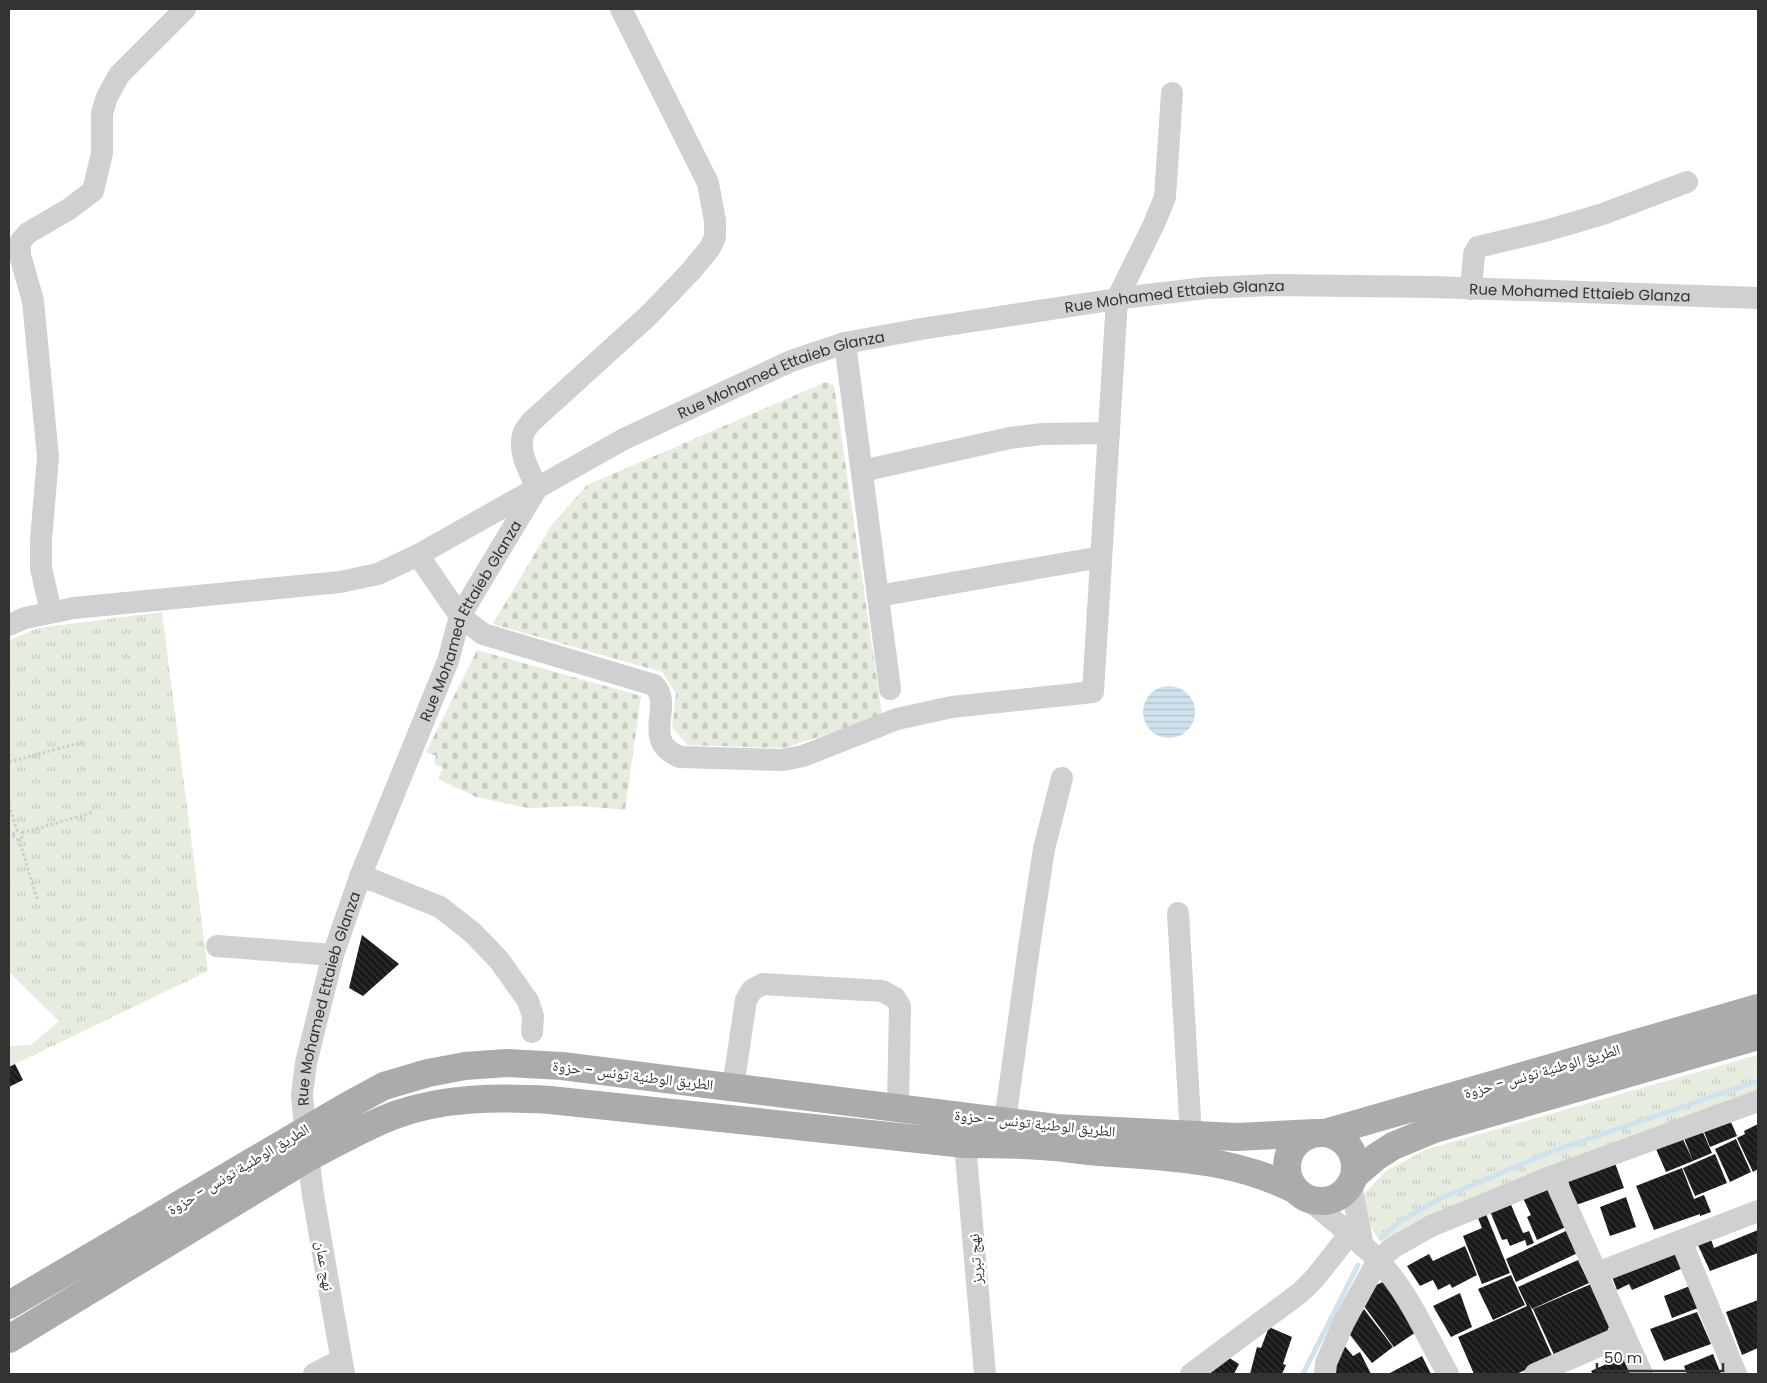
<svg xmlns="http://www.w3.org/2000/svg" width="1767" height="1383" font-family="Poppins,'Noto Naskh Arabic',sans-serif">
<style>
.cemetery{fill:url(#cemetery-stones)}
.park{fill:url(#park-tufts)}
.water{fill:url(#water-rules)}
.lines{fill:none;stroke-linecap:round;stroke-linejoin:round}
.stream{stroke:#cfe2ee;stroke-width:5}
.building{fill:url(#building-back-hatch)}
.path{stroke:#cdcdcd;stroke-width:3;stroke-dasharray:2.5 2.5;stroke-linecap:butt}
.minor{stroke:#d0d0d0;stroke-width:22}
.major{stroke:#ababab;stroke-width:28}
.labels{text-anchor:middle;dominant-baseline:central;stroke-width:5;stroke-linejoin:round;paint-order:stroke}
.street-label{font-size:15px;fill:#333;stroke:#fff}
</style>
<defs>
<pattern id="cemetery-stones" width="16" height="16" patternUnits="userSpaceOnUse" patternTransform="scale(1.25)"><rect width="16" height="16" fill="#e6ecdf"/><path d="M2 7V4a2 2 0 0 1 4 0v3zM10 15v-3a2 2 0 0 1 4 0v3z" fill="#c6cbc0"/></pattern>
<pattern id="park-tufts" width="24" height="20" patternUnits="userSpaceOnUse" patternTransform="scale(1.25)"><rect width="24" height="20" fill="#e6ecdf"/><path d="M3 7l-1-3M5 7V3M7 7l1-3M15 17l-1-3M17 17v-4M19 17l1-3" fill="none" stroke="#c6cbc0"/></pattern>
<pattern id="water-rules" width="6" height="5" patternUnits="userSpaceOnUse" patternTransform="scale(1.25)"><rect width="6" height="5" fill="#cfe2ee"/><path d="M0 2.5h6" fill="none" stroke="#b2c2cd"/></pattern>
<pattern id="building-back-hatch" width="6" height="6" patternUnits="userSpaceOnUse" patternTransform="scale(1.25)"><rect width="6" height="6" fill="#1a1a1a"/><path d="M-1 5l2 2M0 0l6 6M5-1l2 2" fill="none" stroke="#333"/></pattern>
</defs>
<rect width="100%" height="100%" fill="#fff"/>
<!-- cemetery -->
<path class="cemetery" d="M826,382L834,386L882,714L859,724L784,748L688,745L672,728L676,693L662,672L493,624L551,526L587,485Z
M477,650L641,696L625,810L581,806L528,808L476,797L438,779L443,768L434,764L436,756L426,752Z"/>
<!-- park -->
<path class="park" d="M162,612L208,971L9,1067V1046L31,1045L59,1021L9,972V640L38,628Z
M1758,1055V1095L1387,1250L1365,1220L1362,1196L1386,1171L1427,1149Z"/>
<!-- water -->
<path class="water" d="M1143 712a26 26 0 1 1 52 0a26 26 0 1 1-52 0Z"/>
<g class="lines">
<!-- stream -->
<path class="stream" d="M1381,1238L1399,1222L1439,1199L1550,1152L1758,1081
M1303,1374L1358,1265"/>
</g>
<!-- building -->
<path class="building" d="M362,935L399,964L363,996L349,988Z
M15,1064L23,1080L9,1087V1067Z
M1731,1122L1737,1136L1710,1147L1704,1132Z
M1758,1124V1169L1753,1172L1737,1138L1745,1134L1744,1131Z
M1702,1130L1712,1153L1693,1161L1684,1138Z
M1682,1137L1693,1161L1666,1172L1656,1149Z
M1736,1139L1751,1172L1730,1182L1715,1149Z
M1715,1154L1727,1183L1695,1196L1683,1168Z
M1615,1163L1624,1188L1576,1205L1567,1178Z
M1682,1168L1694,1199L1704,1195L1711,1212L1700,1216V1214L1654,1230L1636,1186Z
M1548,1182L1568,1226L1537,1240L1527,1217L1531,1215L1521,1194Z
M1626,1197L1636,1227L1610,1236L1600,1207Z
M1509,1200L1523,1233L1529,1231L1534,1243L1527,1246L1525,1240L1510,1246L1507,1239L1502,1240L1489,1209Z
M1486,1214L1510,1273L1482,1284L1463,1236L1482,1228L1478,1218Z
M1568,1230L1582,1251L1516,1282L1506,1259Z
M1758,1230V1253L1710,1271L1697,1243L1710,1237L1714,1248Z
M1465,1246L1477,1275L1452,1288L1450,1284L1438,1290L1433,1280L1420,1286L1407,1266L1429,1254L1433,1261Z
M1674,1246L1683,1268L1632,1290L1629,1284L1617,1290L1611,1274Z
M1578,1260L1589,1283L1532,1309L1529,1304L1553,1358L1516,1374H1474L1458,1337L1527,1306L1518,1287Z
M1511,1275L1525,1305L1493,1320L1478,1289Z
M1385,1281L1416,1332L1394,1347L1364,1306L1372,1287Z
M1591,1284L1610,1324L1606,1335L1555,1357L1533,1309Z
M1690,1286L1698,1308L1672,1318L1664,1296Z
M1460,1293L1472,1327L1451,1337L1433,1306Z
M1758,1300V1348L1742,1355L1726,1312Z
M1364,1309L1393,1347L1372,1363L1347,1331Z
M1697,1312L1711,1344L1664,1361L1650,1329Z
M1269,1327L1292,1337L1283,1364L1286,1365L1282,1374H1250L1257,1347L1261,1348Z
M1343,1344L1353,1356L1360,1352L1371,1374H1328Z
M1713,1354L1721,1374H1687L1684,1366Z
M1626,1355L1635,1374H1593L1591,1371Z
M1422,1356L1431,1374H1388Z
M1228,1357L1239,1364L1234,1374H1206Z"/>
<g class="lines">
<!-- path -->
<path class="path" d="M9,762L83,742
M9,805L17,831
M13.5 835a4.5 4.5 0 1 1 9 0a4.5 4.5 0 1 1-9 0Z
M22,833L94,812
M19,839L37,899"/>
<!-- minor -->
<g class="minor">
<path d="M1471,289L1474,254L1478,247L1545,231L1603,214L1687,182"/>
<path d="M845,343L890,689"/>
<path d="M862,471L1010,438L1042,434L1109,433"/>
<path d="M418,555L460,616L483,634L654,685C675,706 639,740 680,757L783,760L803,756L897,719L952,707L1093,692L1117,299L1154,224L1165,197L1172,93"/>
<path d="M878,596L1101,557"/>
<path d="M51,612L41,568V540L48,457L33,301L20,255V242L28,233L69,209L93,191L102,153V113L107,97L119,75L185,9"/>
<path d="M9,625L25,618L74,608L340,582L378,574L418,555L537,488C530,472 518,453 523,435C524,430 528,426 531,422L649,315L691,271L710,248L715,237V221L708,183L621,9"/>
<path d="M360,877L375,881L440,907L473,933L499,960L528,1001L533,1016L532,1032"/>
<path d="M1178,913L1191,1136"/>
<path d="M217,946L333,955"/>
<path d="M733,1087L746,1000L752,990L763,984L882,991L895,998L900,1006L898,1108"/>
<path d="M1005,1121L1029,947L1044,849L1062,778"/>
<path d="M965,1144L985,1374"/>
<path d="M1553,1176L1642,1374"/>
<path d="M1351,1185L1363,1246"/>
<path d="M1308,1199C1331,1219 1357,1238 1378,1260C1409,1293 1426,1335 1448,1374"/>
<path d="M1681,1241L1736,1374"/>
<path d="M1597,1273L1758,1211"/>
<path d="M314,1374L341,1360"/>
<path id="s1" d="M344,1374L313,1195L305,1129L302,1094L306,1063L333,955L360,877L448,661L460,616L537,488L624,439L791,361L845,343L921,329L1130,297L1206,288L1273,285L1432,287L1758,298"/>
<path d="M1191,1374L1301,1292L1315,1278L1349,1235"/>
<path d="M1325,1374L1326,1363L1343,1324L1378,1260L1394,1247L1431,1226L1553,1176L1758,1101"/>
<path d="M1535,1374L1624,1335"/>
</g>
<!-- major -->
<path class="major" d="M1287 1167a34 34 0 1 1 68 0a34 34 0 1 1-68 0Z
M1325,1133L1758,1008
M1354,1176L1376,1157L1393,1146L1434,1129L1758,1036
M9,1305L347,1106L384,1086L428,1073L465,1066L507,1063L562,1066L1056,1128L1236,1137L1315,1133
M9,1339L309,1157C337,1143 365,1126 395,1115C445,1097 498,1097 550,1100L965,1144C994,1144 1024,1144 1053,1147C1068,1148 1083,1151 1099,1152C1168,1157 1232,1158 1296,1190"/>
</g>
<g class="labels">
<!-- street labels -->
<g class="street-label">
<text stroke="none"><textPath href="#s1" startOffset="2018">Rue Mohamed Ettaieb Glanza</textPath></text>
<text stroke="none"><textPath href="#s1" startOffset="1612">Rue Mohamed Ettaieb Glanza</textPath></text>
<text stroke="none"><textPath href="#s1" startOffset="1208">Rue Mohamed Ettaieb Glanza</textPath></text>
<text stroke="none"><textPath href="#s1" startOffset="788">Rue Mohamed Ettaieb Glanza</textPath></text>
<text stroke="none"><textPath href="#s1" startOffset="382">Rue Mohamed Ettaieb Glanza</textPath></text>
<text transform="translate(1542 1071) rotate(-16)">الطريق الوطنية تونس - حزوة</text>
<text transform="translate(633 1075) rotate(7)">الطريق الوطنية تونس - حزوة</text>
<text transform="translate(1035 1123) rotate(6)">الطريق الوطنية تونس - حزوة</text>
<text transform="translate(238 1169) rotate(-31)">الطريق الوطنية تونس - حزوة</text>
<text transform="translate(975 1259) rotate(-94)">نهج تبريز</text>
<text transform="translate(325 1266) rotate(81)">نهج عمان</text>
</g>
</g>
<!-- border -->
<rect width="1767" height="1383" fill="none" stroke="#333333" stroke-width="20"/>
<!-- scale -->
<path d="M1597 1363v8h126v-8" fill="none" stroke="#333333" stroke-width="2.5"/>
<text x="1604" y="1363" font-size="15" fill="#333333" stroke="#ffffff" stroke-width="4" paint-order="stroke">50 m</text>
</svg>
